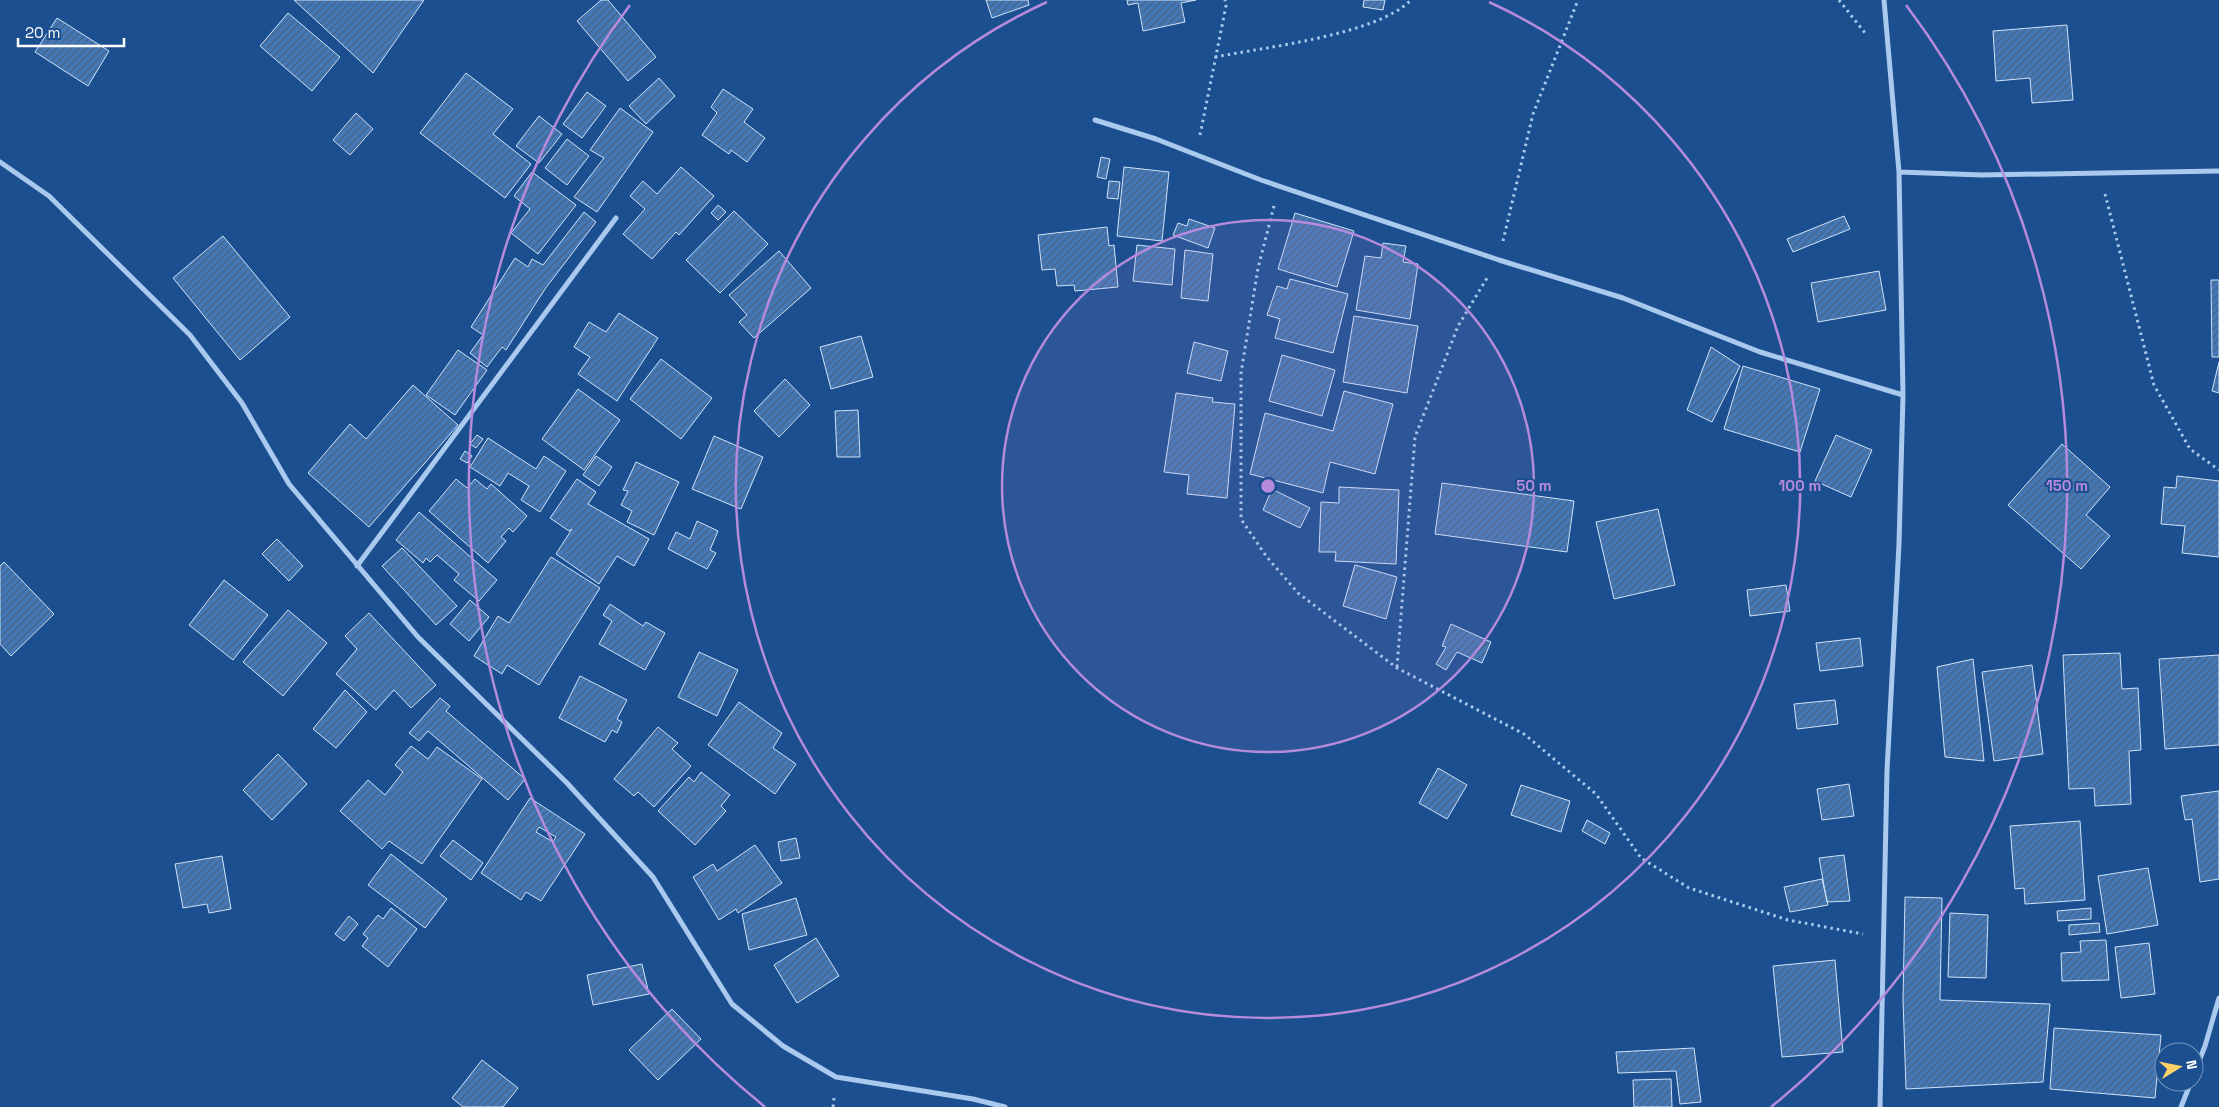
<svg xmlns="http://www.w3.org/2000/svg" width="2219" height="1107" font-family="'Space Grotesk',sans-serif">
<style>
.building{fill:url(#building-hatch);stroke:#cfe3fa;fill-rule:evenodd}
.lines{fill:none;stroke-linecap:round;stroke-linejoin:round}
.path{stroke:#a9c9ee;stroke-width:3;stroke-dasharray:2.5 4;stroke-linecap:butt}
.street{stroke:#a9c9ee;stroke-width:5}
.ring{fill:none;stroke:#b68bdc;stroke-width:2.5}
.centre{fill:#b68bdc;stroke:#1b4f8f;stroke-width:2.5}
.ring-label{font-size:15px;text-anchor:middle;font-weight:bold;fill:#b68bdc;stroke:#1b4f8f;stroke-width:4;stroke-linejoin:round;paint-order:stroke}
</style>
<defs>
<pattern id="building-hatch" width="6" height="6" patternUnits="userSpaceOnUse" patternTransform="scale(1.25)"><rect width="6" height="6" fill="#4478b7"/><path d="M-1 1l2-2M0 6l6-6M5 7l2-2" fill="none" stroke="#486282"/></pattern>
</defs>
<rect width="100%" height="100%" fill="#1b4f8f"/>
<!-- building -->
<path class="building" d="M294,0H424L373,73Z
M601,0H608L656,57L628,81L577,21Z
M986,0H1028L1029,5L992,18Z
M1127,0H1196L1181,3L1185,22L1143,31L1138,3L1128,5Z
M1364,0H1385L1383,10L1363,7Z
M288,13L340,57L312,91L260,46Z
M57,18L109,51L88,86L35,52Z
M2067,25L2073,100L2032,103L2030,78L1996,81L1993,31Z
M466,73L513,109L493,134L531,164L505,198L420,133Z
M659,78L675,96L646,124L629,106Z
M723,89L753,109L744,122L765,138L747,162L731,150L729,154L702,135L717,113L711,107Z
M587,92L606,106L582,138L563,124Z
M620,108L653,132L597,212L574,197L604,158L590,150Z
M356,113L373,129L350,155L333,140Z
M539,116L562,134L539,163L516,146Z
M567,139L589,156L567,185L545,168Z
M1101,157L1110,159L1106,179L1097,177Z
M681,167L714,196L679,235L676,232L652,259L623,234L645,209L630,196L643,181L657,194Z
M1124,167L1169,172L1162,241L1117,236Z
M532,172L576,205L538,254L511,233L530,209L514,196Z
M1109,181L1120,182L1118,199L1107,198Z
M718,205L726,212L718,220L711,213Z
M734,211L768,244L720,293L686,260Z
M584,212L596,222L545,289L506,350L502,347L487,367L470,353L483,335L471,327L515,258L528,267L532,259L543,265Z
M1295,213L1354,231L1337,287L1278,269Z
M1844,216L1850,229L1793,252L1787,239Z
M1189,219L1215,228L1208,248L1173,235L1178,223L1187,226Z
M1107,227L1109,246L1114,245L1118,287L1075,291L1074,285L1057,286L1055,269L1042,270L1038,235Z
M223,236L290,317L240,360L173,278Z
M1383,243L1406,246L1403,262L1418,264L1410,319L1356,310L1365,256L1381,258Z
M1137,245L1175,249L1172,285L1133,281Z
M1185,250L1213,254L1208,301L1181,298Z
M779,251L811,288L754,338L739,322L747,315L729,295Z
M1879,271L1886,310L1818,322L1811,283Z
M1290,279L1348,294L1333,353L1275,338L1280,319L1267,315L1277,286L1287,289Z
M2211,280H2219V357H2212Z
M619,313L658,338L617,401L578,374L590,357L574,347L589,322L606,332Z
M1354,316L1418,326L1407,393L1343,382Z
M861,336L873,377L831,389L820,347Z
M1194,342L1228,351L1221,381L1187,373Z
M1711,347L1740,366L1712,422L1687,410Z
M458,350L487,370L455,415L426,395Z
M1282,355L1335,370L1322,416L1269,401Z
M661,359L712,398L681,439L630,399Z
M2219,362V393L2212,391Z
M1743,366L1820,389L1800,452L1724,429Z
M785,379L810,405L779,437L754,411Z
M413,385L458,425L369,527L308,473L350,424L366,439Z
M578,389L620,420L584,470L542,439Z
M1344,391L1393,404L1375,474L1330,462L1323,493L1250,474L1265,413L1333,431Z
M1176,393L1213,398L1212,402L1235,404L1227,498L1187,494L1189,475L1164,472Z
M858,410L860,457H837L835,411Z
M477,435L483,439L476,448L470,444Z
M1836,435L1872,450L1851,497L1815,481Z
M714,436L763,457L741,509L692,489Z
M488,438L536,469L544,456L566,471L540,512L521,500L529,486L508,473L500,486L470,467Z
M2062,444L2110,487L2086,515L2110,536L2081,569L2008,505Z
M465,451L472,456L467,463L460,459Z
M596,456L612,467L599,486L583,475Z
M636,462L679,482L654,535L627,522L632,511L621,505L628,491L623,490Z
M2177,476L2219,481V557L2182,553L2185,526L2161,524L2164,487L2176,488Z
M456,479L467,488L475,479L487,489L491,484L527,516L513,532L509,528L501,537L506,541L488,563L429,511Z
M577,479L596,492L588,504L649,539L634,566L617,556L599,584L556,554L572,529L569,531L550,518Z
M1442,483L1574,501L1567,552L1435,534Z
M1339,487L1399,490L1396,564L1335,561L1336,552H1319L1321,502L1339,503Z
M1272,489L1310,508L1300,528L1263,510Z
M1658,509L1675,585L1614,599L1596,522Z
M419,512L497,580L479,601L454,580L459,574L437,555L430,562L426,558L423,563L396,540Z
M697,521L718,531L710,550L716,553L707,569L668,549L676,532L690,539Z
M277,539L303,566L289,581L262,554Z
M402,548L457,606L436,625L382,566Z
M551,557L600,588L539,685L507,665L502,674L474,656L498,616L509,623Z
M4,562L54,614L11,656L0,644V566Z
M1355,565L1397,577L1386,619L1343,606Z
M224,580L268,615L233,660L189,625Z
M1786,585L1790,611L1750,616L1747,590Z
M470,600L489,617L469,641L450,624Z
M610,604L643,626L646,622L665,633L645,670L599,644L612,621L603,615Z
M288,610L327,643L283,696L243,662Z
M369,613L436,685L411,708L394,690L376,710L336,674L357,649L345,636Z
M1451,624L1491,642L1482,663L1457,652L1446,670L1436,664L1446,647L1442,646Z
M1860,638L1863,666L1820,671L1816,643Z
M699,652L738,670L717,716L678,697Z
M2120,653L2122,689L2138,688L2141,750L2129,751L2131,804L2095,806L2094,788L2069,789L2063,655Z
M2219,655V745L2165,749L2159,659Z
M1973,659L1984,761L1945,757L1937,667Z
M2032,665L2043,754L1994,761L1982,672Z
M580,676L627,700L617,719L622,722L617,733L612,730L605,742L559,718Z
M345,690L367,712L336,748L313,729Z
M440,698L450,706L446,711L525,779L508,800L428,731L419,741L409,733Z
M1835,700L1838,724L1797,729L1794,704Z
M739,702L782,733L773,748L796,764L775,794L708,745Z
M658,727L678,743L672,749L691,766L654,807L638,792L634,796L614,779Z
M411,746L428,759L437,747L482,779L422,864L389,841L382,849L340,811L368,780L385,795L403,772L395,765Z
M278,754L307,784L272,820L243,790Z
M1438,768L1467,785L1447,819L1419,803Z
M701,772L730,795L721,806L726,811L695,845L658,811L689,777L694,782Z
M1849,784L1854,816L1822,820L1817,789Z
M1521,785L1570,801L1561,832L1511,815Z
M2219,791V879L2200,882L2192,819L2185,820L2181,796Z
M530,798L585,834L541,901L526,892L521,900L481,873ZM539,827L556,837L553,842L536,832Z
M1587,820L1610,833L1605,844L1582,831Z
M2080,821L2085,900L2025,904L2024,888L2015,889L2010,826Z
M796,838L800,858L781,861L778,842Z
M453,840L483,863L471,880L440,856Z
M755,845L782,883L738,913L736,909L719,920L693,877L713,864L717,871Z
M391,854L447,899L425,928L368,885Z
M1844,855L1850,901L1827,902L1819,858Z
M222,856L231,909L209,913L207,904L183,908L175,864Z
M2148,868L2158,925L2107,934L2098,876Z
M1822,879L1828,905L1790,912L1784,887Z
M1905,897L1942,898L1940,1000L2050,1004L2043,1082L1906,1089L1903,999Z
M796,898L807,935L749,950L742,914Z
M391,908L417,929L388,967L362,946L368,938L363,934L378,915L383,919Z
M2091,908V919L2058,921L2057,911Z
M1950,913L1988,915L1986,978L1948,977Z
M349,916L358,924L344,941L335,934Z
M2099,923L2100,932L2069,935V925Z
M816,938L839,976L797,1003L774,965Z
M2106,940L2109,980L2062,981L2061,953L2081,952L2080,941Z
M2149,943L2155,994L2121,998L2115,947Z
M1835,960L1843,1052L1782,1057L1773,966Z
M642,964L649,994L593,1005L587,975Z
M672,1009L701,1039L658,1080L629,1050Z
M2054,1028L2161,1035L2155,1098L2050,1089Z
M1694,1048L1701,1102L1680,1104L1676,1071L1618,1073L1616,1052Z
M482,1060L518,1088L503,1107H463L452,1098Z
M1671,1079L1672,1107H1634L1633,1080Z"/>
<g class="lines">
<!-- path -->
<path class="path" d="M1839,0L1865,33
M1215,57C1266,47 1376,35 1411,0
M1200,135L1226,6L1225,0
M2105,194L2154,385L2190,449L2219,470
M1274,206L1258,268L1241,373V519L1266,556L1298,593L1397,668L1524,734L1596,794L1641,858L1689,888L1788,920L1863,934
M1503,241L1533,114L1578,0
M1397,667L1415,437L1458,326L1487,278
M833,1107L834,1098"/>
<!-- street -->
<path class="street" d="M1095,120L1156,139L1261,180L1499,260L1623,298L1760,352L1903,395
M0,162L49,196L190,335L242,403L289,484L418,637L567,783L653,877L732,1004L783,1046L836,1077L973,1099L1005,1107
M1899,172L1982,175L2219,171
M357,566L616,218
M2194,1074L2205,1046L2219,998
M1880,1107L1887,771L1899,544L1903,395L1899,172L1884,0
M2181,1107L2191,1082"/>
</g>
<!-- distance rings -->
<circle cx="1268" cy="486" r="266" fill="#b68bdc" fill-opacity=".12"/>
<g class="ring">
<circle cx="1268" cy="486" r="266"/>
<path d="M1489 2A532 532 0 1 1 1047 2"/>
<path d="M765 1107A799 799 0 0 1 630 5M1906 5A799 799 0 0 1 1771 1107"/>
</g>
<circle cx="1268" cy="486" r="8" class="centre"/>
<g class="ring-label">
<text x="1534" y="491">50 m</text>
<text x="1800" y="491">100 m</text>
<text x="2067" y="491">150 m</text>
</g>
<!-- north arrow -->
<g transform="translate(2179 1067) rotate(80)"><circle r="24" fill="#1b4f8f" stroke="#7695bc"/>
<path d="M0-4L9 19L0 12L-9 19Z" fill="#ffd166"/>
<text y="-8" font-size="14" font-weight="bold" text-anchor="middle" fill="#ffffff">N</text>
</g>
<!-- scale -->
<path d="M18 38v8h106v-8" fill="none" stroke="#ffffff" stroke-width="2.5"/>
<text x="25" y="38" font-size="15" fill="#ffffff" stroke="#1b4f8f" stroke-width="4" paint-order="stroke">20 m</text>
</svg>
